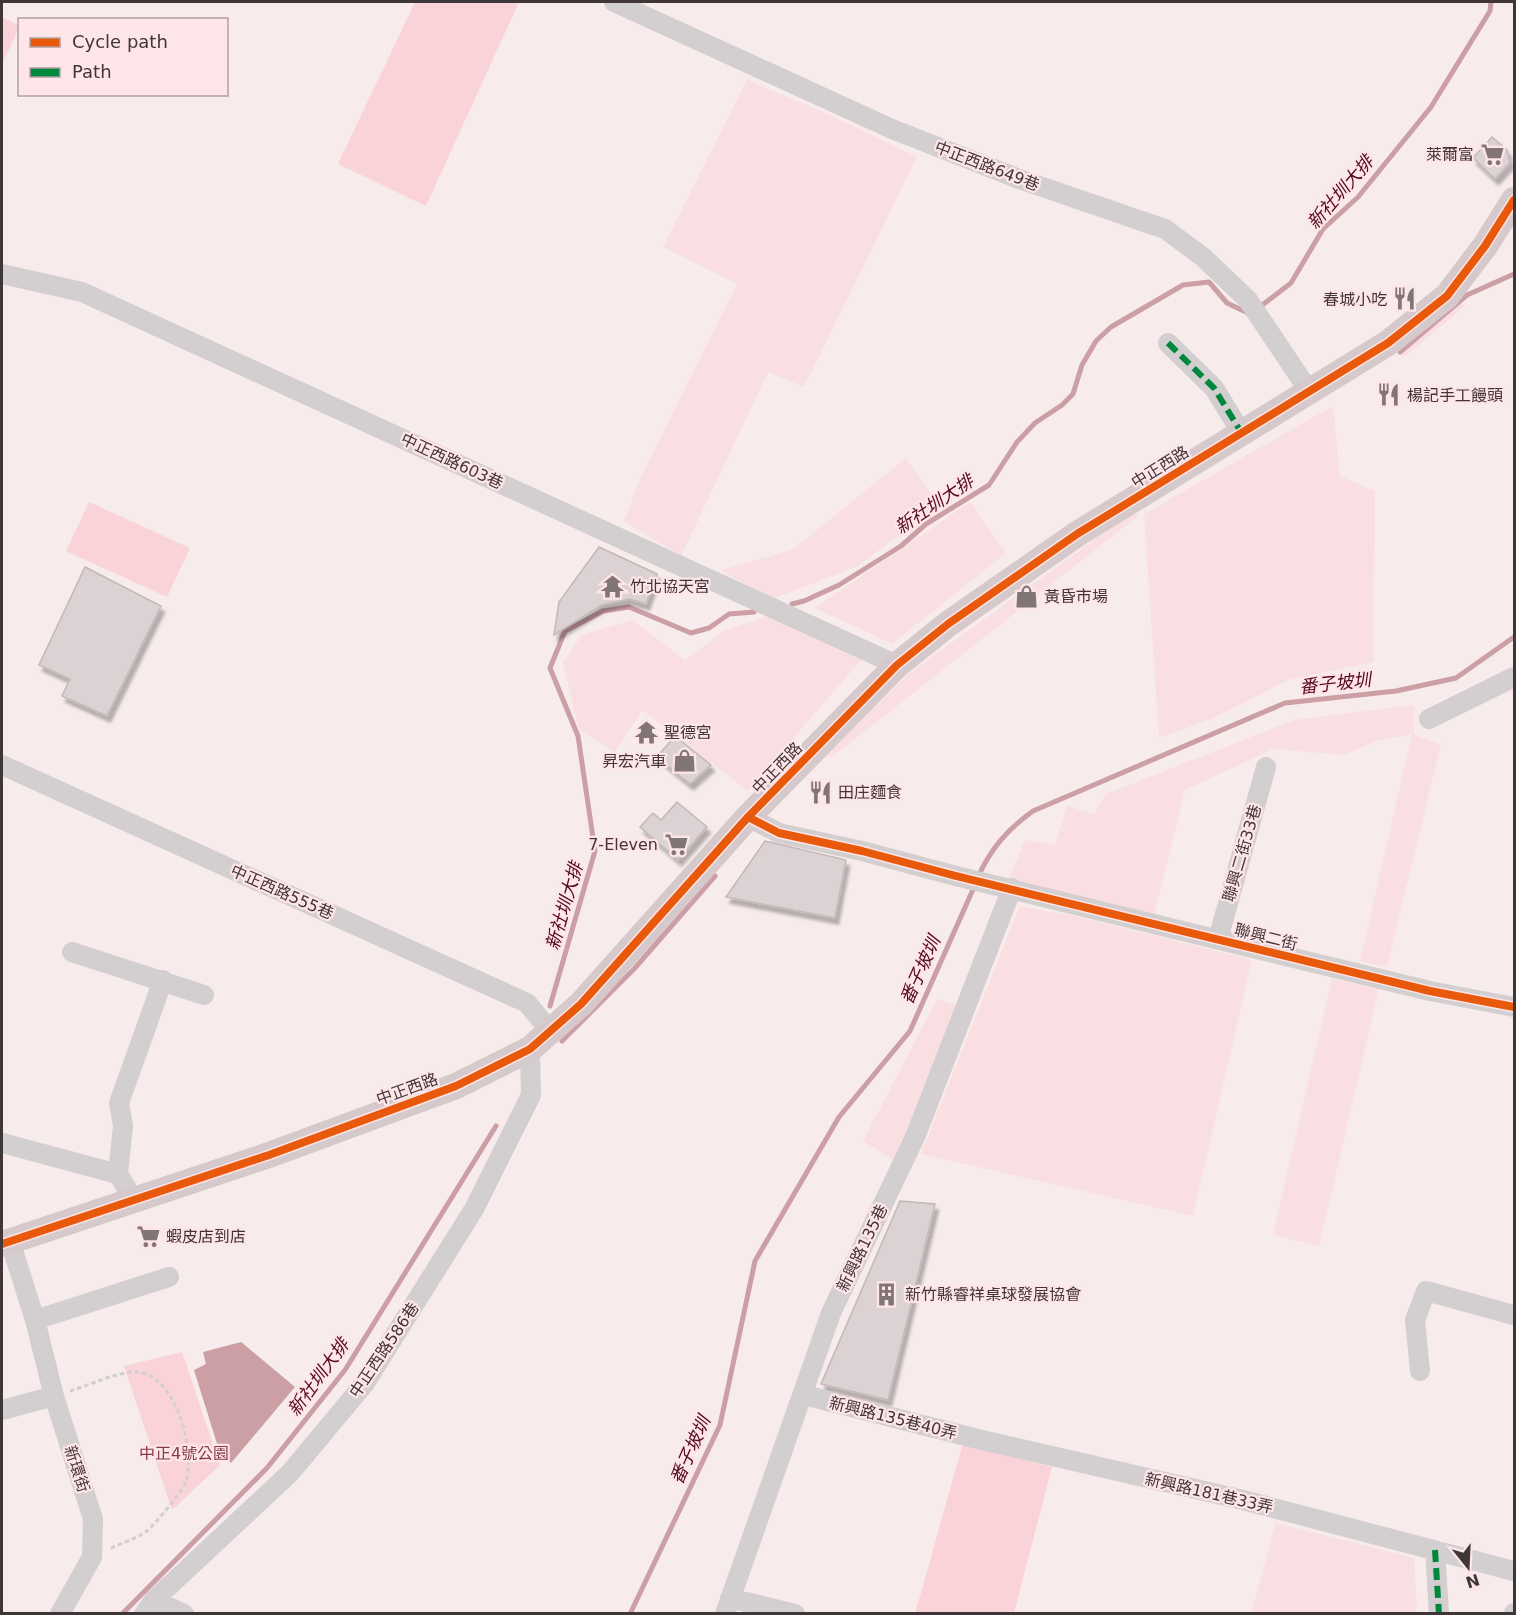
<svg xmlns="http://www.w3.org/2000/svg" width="1516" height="1615" font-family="'DejaVu Sans','Noto Sans TC',sans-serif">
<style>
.built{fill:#f9dfe2}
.green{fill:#f9d3d7}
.water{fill:#cc9fa5}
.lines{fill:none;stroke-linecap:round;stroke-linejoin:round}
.stream{stroke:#cc9fa5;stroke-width:5}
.building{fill:#ddd2d3;stroke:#c3b8b9;stroke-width:1.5;filter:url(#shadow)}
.path{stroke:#d3cecf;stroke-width:3;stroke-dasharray:4.5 3;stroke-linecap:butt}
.minor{stroke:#d3cecf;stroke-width:20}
.major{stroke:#d5c9cb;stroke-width:26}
.quiet{stroke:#00873e;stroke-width:6;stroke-dasharray:12 6;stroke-linecap:butt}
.cycleway-casing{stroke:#fde5e8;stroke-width:11}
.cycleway{stroke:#e8590c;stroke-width:8}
.labels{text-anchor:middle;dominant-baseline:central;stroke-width:4.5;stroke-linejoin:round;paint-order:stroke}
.poi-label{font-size:16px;fill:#413637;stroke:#fde5e8;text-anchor:start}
.street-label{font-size:16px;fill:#413637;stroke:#fde5e8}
.park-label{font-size:16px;fill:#873b49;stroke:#fde5e8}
.water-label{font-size:18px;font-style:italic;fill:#540a1f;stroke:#fde5e8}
</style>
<defs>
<filter id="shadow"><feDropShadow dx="3.5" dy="6" stdDeviation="1.5" flood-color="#0004"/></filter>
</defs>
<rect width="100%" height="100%" fill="#f7ebec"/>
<!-- built -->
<path class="built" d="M747,80L821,111L917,157L804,387L768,372L681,556L624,521L640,479L737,284L663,247Z
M1453,304L1466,305L1403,358L1398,349Z
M1333,406L1340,476L1375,491L1373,662L1288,680L1209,720L1159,738L1144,514Z
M906,458L939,505L858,566L770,600L721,570L792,550Z
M970,502L1006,553L892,644L815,608Z
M1134,511L1137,517L832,757L824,755L907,675Z
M770,616L861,660L748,791L642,710L615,752L579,730L563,663L582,635L632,620L685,660L724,631Z
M1414,705V735L1441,744L1387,967L1360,961L1412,734L1375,741L1345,755L1273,749L1185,790L1154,916L1008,881L1025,840L1055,845L1067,806L1094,814L1106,794L1294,720Z
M1020,906L1074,916L1252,960L1193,1216L921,1154Z
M1332,979L1379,989L1319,1246L1273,1235Z
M937,999L956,1005L895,1161L863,1141Z
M1276,1523L1414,1558L1417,1613H1251Z"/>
<!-- green -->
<path class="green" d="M415,2H519L426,206L338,164Z
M2,17L20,26L2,64Z
M89,502L190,548L167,597L66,551Z
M182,1352L220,1465L172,1510L124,1366Z
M963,1443L1052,1467L1014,1613L915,1614Z"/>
<!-- water -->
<path class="water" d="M241,1342L295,1387L231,1463L219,1450L194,1370L206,1364L203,1352Z"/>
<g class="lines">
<!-- stream -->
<path class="stream" d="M1257,309L1291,283L1323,229L1358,197L1431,107L1490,11L1491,2
M1400,352L1467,295L1514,274
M792,604L804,601L839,585L901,546L926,524L989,485L1017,442L1035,423L1062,405L1073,394L1082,365L1096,341L1111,327L1183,285L1209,282L1227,303L1250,314
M978,877C991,848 1008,829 1033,811L1285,703L1396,691L1456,678L1514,637
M550,1006L595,851L578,736L550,668L565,631L603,611L629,607L691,633L709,628L729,614L754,612
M562,1041L634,969L715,876
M122,1614L267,1468L345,1370L496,1126
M630,1614L720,1425L755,1261L839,1117L910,1031L975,885"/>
</g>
<!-- building -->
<path class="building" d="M1492,137L1507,150L1510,163L1495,179L1473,158Z
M599,547L657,574L646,604L629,599L602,605L554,635L559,602Z
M85,567L161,606L107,716L62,696L70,679L39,665Z
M675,736L711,765L690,784L657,757Z
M677,802L707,827L678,860L640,827L653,813L661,820Z
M765,841L846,860L835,918L726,897Z
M900,1201L935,1204L888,1400L821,1384Z"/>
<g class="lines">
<!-- path -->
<path class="path" d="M70,1391C90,1385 112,1374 132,1372C175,1368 198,1454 185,1484C181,1493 154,1525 147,1531C136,1539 121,1543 109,1549"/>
<!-- minor -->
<path class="minor" d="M614,2L892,129L1019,179L1165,229L1203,257L1248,300L1309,391
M2,274L82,292L897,665
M1168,343L1214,388L1241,432
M1429,719L1514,677
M2,765L527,1003L551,1032
M748,817L779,833L862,851L956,876L1430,991L1514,1007
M1218,939L1266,767
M72,952L204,995
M2,1143L118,1174
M133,1199L118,1174L123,1126L119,1103L163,980
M10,1241L35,1320L54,1396L93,1519L92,1557L60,1614
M35,1320L169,1277
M1420,1371L1415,1320L1426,1291L1514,1315
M804,1395L982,1440L1239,1499L1514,1571
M2,1410L54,1396
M1435,1550L1439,1614
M730,1598L795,1614
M154,1600L184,1614
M144,1614L154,1600L290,1473L365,1383L474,1209L531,1095L530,1049
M725,1614L831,1313L915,1137L1012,888
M1514,1614V1613"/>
<!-- major -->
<path class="major" d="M2,1244L269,1155L456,1086L530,1049L581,1004L748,817L897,665L948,624L1077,534L1388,343L1447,296L1485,246L1514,200"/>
<!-- quiet -->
<path class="quiet" d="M1168,343L1214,388L1241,432
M1435,1550L1439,1614"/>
<defs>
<path id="cycleway" d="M748,817L779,833L862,851L956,876L1430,991L1514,1007
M2,1244L269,1155L456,1086L530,1049L581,1004L748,817L897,665L948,624L1077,534L1388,343L1447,296L1485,246L1514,200"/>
</defs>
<!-- cycleway casing -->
<use href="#cycleway" class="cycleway-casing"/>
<!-- cycleway -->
<use href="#cycleway" class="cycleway"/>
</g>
<!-- icons -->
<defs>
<symbol id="supermarket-bare" viewBox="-9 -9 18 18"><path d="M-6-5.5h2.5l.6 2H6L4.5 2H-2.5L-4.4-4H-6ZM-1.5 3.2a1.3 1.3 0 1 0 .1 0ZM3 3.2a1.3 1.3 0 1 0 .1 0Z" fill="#817576" stroke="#fde5e8" stroke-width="2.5" paint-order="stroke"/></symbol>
<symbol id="restaurant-bare" viewBox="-9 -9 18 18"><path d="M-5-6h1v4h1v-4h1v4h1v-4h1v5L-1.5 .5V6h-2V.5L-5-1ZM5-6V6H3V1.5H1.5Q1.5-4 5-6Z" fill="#817576" stroke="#fde5e8" stroke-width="2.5" paint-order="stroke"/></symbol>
<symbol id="temple-bare" viewBox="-9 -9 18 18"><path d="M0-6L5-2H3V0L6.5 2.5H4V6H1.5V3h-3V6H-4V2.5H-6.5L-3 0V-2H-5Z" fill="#817576" stroke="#fde5e8" stroke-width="2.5" paint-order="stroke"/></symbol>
<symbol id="shop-bare" viewBox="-9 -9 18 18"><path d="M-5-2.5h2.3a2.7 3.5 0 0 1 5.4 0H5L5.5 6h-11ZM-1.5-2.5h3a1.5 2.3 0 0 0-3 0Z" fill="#817576" stroke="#fde5e8" stroke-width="2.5" paint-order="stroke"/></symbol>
<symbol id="building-bare" viewBox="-9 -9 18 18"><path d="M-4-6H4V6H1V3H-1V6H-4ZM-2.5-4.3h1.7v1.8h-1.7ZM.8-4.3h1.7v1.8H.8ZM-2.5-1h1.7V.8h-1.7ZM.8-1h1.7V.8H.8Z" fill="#817576" stroke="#fde5e8" stroke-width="2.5" paint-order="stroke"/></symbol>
</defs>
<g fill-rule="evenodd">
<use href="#supermarket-bare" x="1476" y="138" width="33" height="33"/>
<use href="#restaurant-bare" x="1388" y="282" width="33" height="33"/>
<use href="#restaurant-bare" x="1372" y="378" width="33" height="33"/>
<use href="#temple-bare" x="596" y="570" width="33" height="33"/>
<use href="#shop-bare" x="1010" y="580" width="33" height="33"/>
<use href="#temple-bare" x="630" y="716" width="33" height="33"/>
<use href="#shop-bare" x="668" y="744" width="33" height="33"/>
<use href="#restaurant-bare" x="804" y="776" width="33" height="33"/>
<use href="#supermarket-bare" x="660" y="828" width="33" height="33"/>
<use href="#supermarket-bare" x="132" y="1220" width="33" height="33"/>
<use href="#building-bare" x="870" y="1278" width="33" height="33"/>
</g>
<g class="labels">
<!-- poi labels -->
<g class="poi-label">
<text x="1474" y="154" text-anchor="end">萊爾富</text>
<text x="1387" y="299" text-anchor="end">春城小吃</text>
<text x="1407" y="395">楊記手工饅頭</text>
<text x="630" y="586">竹北協天宮</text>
<text x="1044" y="596">黃昏市場</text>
<text x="664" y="732">聖德宮</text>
<text x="666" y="761" text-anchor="end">昇宏汽車</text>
<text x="838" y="792">田庄麵食</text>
<text x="658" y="844" text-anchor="end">7-Eleven</text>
<text x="166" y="1236">蝦皮店到店</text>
<text x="905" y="1294">新竹縣睿祥桌球發展協會</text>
</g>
<!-- street labels -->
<g class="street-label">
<text transform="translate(987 166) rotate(21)">中正西路649巷</text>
<text transform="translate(452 461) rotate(25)">中正西路603巷</text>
<text transform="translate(1160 467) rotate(-32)">中正西路</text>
<text transform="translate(777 768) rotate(-46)">中正西路</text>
<text transform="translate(1242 853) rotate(-74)">聯興二街33巷</text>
<text transform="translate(282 892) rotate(24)">中正西路555巷</text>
<text transform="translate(1266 937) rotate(14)">聯興二街</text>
<text transform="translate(407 1089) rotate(-20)">中正西路</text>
<text transform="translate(862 1248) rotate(-64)">新興路135巷</text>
<text transform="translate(384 1350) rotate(-56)">中正西路586巷</text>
<text transform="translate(893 1418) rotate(14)">新興路135巷40弄</text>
<text transform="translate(77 1469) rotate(72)">新環街</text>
<text transform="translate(1209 1493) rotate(13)">新興路181巷33弄</text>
</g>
<!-- park labels -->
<g class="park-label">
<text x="184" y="1453">中正4號公園</text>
</g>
<!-- water labels -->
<g class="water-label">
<text transform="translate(1340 192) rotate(-49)">新社圳大排</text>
<text transform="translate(934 504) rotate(-34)">新社圳大排</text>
<text transform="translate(1335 683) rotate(-6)">番子坡圳</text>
<text transform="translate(564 906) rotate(-74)">新社圳大排</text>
<text transform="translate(920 970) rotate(-66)">番子坡圳</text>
<text transform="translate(318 1377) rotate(-54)">新社圳大排</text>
<text transform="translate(690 1450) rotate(-66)">番子坡圳</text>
</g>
</g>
<!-- border -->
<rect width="1516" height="1615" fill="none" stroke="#413637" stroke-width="6"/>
<!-- legend -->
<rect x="18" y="18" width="210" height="78" fill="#fde5e8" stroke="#b29fa1" stroke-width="1.5"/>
<rect x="30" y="38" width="30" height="9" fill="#e8590c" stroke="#b29fa1" stroke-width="1.5"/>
<text x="72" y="48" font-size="18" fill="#413637">Cycle path</text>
<rect x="30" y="68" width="30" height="9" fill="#00873e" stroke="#b29fa1" stroke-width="1.5"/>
<text x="72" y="78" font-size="18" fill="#413637">Path</text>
<!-- north arrow -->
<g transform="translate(1468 1567) rotate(162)" stroke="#fde5e8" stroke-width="4.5" paint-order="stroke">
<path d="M0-4.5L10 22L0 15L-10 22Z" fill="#413637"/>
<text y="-9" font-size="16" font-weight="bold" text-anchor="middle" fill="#413637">N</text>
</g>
</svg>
